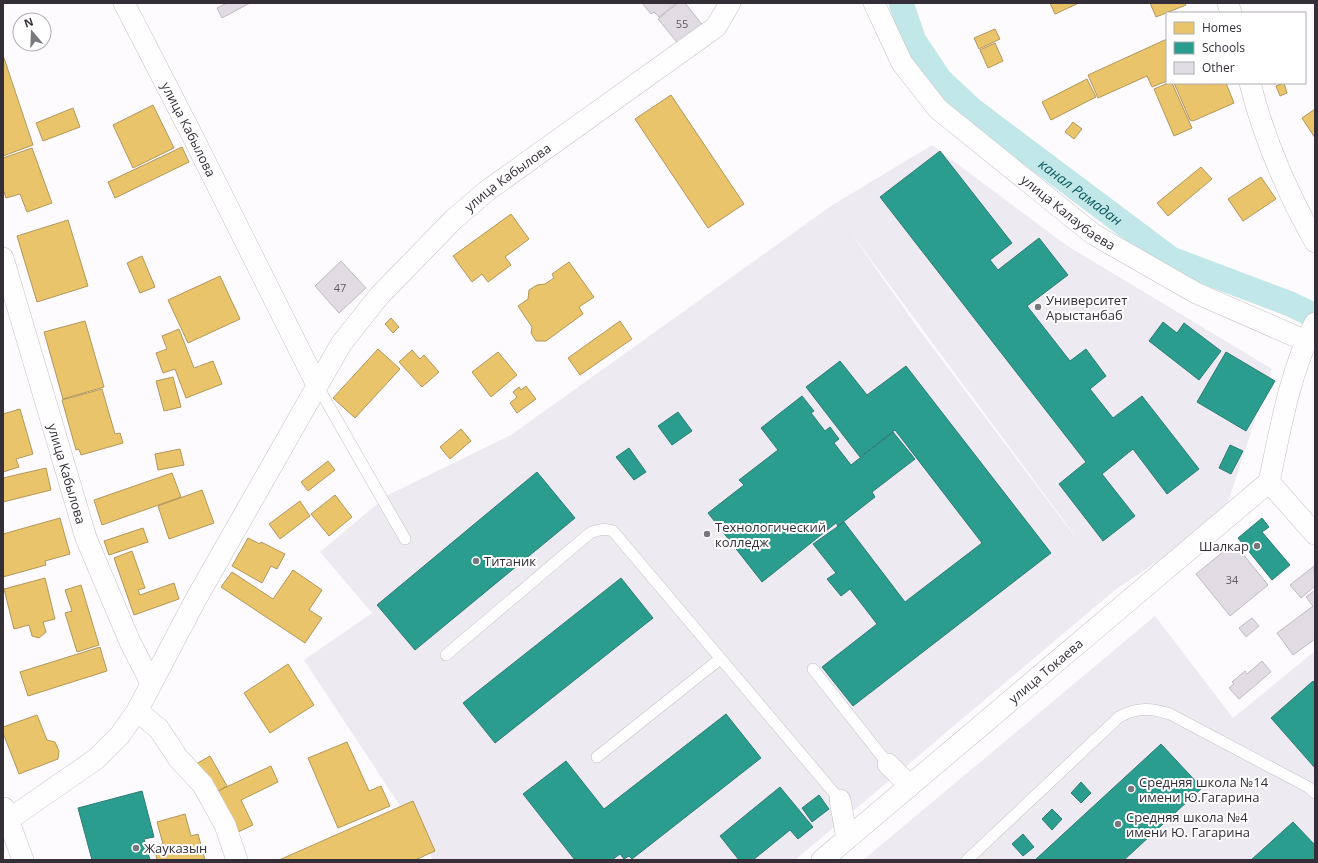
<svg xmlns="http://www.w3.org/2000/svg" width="1318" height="863" font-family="'Open Sans',sans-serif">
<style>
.built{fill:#eeeaf1;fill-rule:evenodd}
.homes{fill:#e9c46a;stroke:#b3975b}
.schools{fill:#2a9d8f;stroke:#2d7c75}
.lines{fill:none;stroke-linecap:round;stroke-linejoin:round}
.canal{stroke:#c1e7e8;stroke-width:25}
.building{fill:#e1dce4;stroke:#bfbbc1}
.lane-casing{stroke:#c4c0c6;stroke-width:12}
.street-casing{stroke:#c4c0c6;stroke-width:22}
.lane{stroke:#fffeff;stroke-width:11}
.street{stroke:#fffeff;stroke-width:21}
.poi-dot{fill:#7a767d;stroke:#fff;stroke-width:1.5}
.labels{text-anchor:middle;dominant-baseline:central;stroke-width:4;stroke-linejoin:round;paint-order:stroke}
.number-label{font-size:11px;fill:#5f5a63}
.street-label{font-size:13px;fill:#342e38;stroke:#fff}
.poi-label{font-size:13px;fill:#342e38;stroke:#fff;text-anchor:start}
.water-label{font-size:14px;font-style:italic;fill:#0b595c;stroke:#fff}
</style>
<rect width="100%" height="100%" fill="#fdfbfe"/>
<!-- built -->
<path class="built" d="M932,145L1066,245L1272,369L1223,517L1115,590L795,860H433L404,812L304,660L372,613L320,552L388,495L511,435L831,206ZM849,230L1073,533V534L915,324Z
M1155,616L1233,718L1315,651V860H863Z"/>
<!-- homes -->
<path class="homes" d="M1050,3H1079L1055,14Z
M1150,3H1185L1186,5L1156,17Z
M995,29L1000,39L979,49L974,38Z
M1167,39V81L1152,87L1147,76L1098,98L1088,75Z
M995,43L1003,61L988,68L980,50Z
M4,58L33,145L3,156V59Z
M1087,79L1096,97L1051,120L1042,102Z
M1168,83H1172L1192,128L1174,136L1154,89Z
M1174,83H1226L1234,103L1193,121L1190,120Z
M1284,83L1287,93L1280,96L1276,86Z
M671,95L744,204L708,228L635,119Z
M153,105L174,148L133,168L113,125Z
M73,108L80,127L43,141L36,123Z
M1315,109V138L1302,118Z
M1073,122L1082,129L1074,139L1065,132Z
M182,147L189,162L115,198L108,182Z
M32,148L52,203L27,212L20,194L6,198L3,189V158Z
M1201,167L1212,179L1168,216L1157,203Z
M1261,177L1276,199L1243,221L1228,199Z
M511,214L529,239L505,257L511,265L488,282L482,274L472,282L453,256Z
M68,220L88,286L37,302L17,236Z
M142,256L155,287L140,293L127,263Z
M569,262L594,297L579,307L583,314L546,341H536L531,333L532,327L518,306L528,299L529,290L537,285L545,284L554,278L552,274Z
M220,276L240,319L188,343L168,300Z
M391,318L399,327L393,333L385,324Z
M85,321L104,387L63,399L44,332Z
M620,321L632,339L580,375L568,358Z
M179,329L194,368L213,361L222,384L186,398L175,369L163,373L156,353L167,349L162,336Z
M378,349L400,369L355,418L333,398Z
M412,350L420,359L424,355L439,372L422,387L399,362Z
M498,352L517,375L491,397L472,372Z
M173,377L181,407L164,411L156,381Z
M526,386L536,399L517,413L510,403L517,397L513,392L519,387L521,390Z
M102,389L115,434L120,433L123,443L81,455L79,449L76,450L62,400Z
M20,409L33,454L16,459L19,467L3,472V414Z
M461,429L471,441L450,459L440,447Z
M180,449L184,465L158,470L155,454Z
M328,461L335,470L308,491L301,482Z
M46,468L51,490L3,502V478Z
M172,473L181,497L102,525L94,500Z
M202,490L214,523L169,539L158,506Z
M335,495L352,517L329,536L311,514Z
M300,501L310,516L280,539L269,524Z
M60,518L70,554L45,561L46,565L3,577V534Z
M143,528L148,542L109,555L104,541Z
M248,538L260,544L261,542L285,554L277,569L271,566L262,583L232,566Z
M132,551L145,588L138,590L140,595L174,583L179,599L134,615L114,558Z
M293,570L322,590L309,610L322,618L305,643L221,587L232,572L273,599Z
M45,578L55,619L43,622L46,632L39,638L32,636L29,625L14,629L4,589Z
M81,585L99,645L77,652L65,613L72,611L65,590Z
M100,647L107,671L28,696L20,672Z
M288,664L314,705L270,733L244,693Z
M37,715L47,740L55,742L59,751L58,759L19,774L3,733V727Z
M347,742L369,791L381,786L390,806L338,828L308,758Z
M210,756L227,786L213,794L196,764Z
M271,766L278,782L241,800L253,825L238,832L218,791Z
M413,801L435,851L415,860H279Z
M185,814L191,836L198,834L205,860H157L154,846L163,844L157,822Z"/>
<!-- schools -->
<path class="schools" d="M940,151L1012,243L990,260L998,270L1039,238L1068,275L1027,306L1070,361L1086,349L1106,376L1090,389L1113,418L1142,396L1199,469L1167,494L1133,449L1102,474L1135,516L1103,541L1059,484L1086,462L880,197Z
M1163,322L1177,333L1184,323L1221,351L1199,380L1149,341Z
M1226,352L1275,381L1246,431L1197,402Z
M840,361L867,395L906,366L1051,553L853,706L822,667L877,624L850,589L841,596L827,579L836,573L813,544L844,522L905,602L982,543L895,430L860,457L806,387Z
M802,396L814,411L811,413L825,431L830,427L839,439L834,443L851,465L893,432L915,459L872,492L875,497L838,526L836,523L762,582L708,513L744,485L739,480L778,450L761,428Z
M678,412L692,431L672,445L658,426Z
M1230,445L1243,451L1231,474L1219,468Z
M629,448L646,472L634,480L616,457Z
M537,472L575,518L415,650L377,605Z
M1262,518L1269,527L1262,532L1290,565L1272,580L1238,538Z
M621,578L653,618L495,743L463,703Z
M1313,681L1315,684V768L1271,718Z
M726,714L761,758L632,859L629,856L624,859L620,854L612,860H575L523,794L566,761L604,809Z
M1161,744L1202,788L1124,860H1035Z
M1081,782L1091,793L1081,803L1071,793Z
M780,787L813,827L798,839L790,830L753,860H739L720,836Z
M142,791L154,837L144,839L150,860H92L78,808Z
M819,795L829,809L812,822L802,808Z
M1052,809L1062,819L1052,830L1042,819Z
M1293,822L1315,845V860H1251Z
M1023,834L1034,847L1023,856L1012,844Z"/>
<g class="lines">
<!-- canal -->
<path class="canal" id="s1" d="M901,3L914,41L940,80L971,109L1171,259L1290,304L1315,316"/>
</g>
<!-- building -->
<path class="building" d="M227,3H250L222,18L217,8Z
M642,3H676L659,17L654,12L651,14Z
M678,3H685L705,28L681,47L658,19Z
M341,261L366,288L339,313L315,286Z
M1234,543L1268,585L1230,616L1196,574Z
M1314,566L1315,586L1301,598L1290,585Z
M1315,590V639L1293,655L1277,633L1313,606L1306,597Z
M1252,618L1259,626L1246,637L1239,628Z
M1262,661L1271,672L1239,699L1229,688L1234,684L1232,682L1245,671L1247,674Z"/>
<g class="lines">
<defs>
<path id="lane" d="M317,385L405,539
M446,655L590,533C598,530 604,528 613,531L840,800
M813,669L888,764
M597,757L720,659
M967,860L1119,717C1137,707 1152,708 1170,714L1308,787L1315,793"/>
<g id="street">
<path id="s2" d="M124,3L192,135L317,385"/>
<path id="s3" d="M874,3L902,63L938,109L1093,234L1196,293L1306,341"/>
<path d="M1228,3L1231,13"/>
<path d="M1250,83C1264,139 1287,192 1315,242"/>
<path id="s4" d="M3,258L86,538L130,642L151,683"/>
<path d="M1269,482C1280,431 1290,370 1315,323"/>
<path d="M1269,482L1315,534"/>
<path d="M137,711L159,729L178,758L203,785L225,825L237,860"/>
<path d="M888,764L910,786"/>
<path d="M840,800L847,839"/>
<path d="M4,808L23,860"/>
<path id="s5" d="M8,820L96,759L120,735L137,711L196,599L341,344L379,296L454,219L488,190L716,27L730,3"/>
<path id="s6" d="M822,860L1269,482"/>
</g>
</defs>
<!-- lane casing -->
<use href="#lane" class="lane-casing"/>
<!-- street casing -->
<use href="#street" class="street-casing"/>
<!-- lane -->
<use href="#lane" class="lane"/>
<!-- street -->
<use href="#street" class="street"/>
</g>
<!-- markers -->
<g class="poi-dot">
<circle cx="1038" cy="307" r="4"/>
<circle cx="707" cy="534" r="4"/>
<circle cx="1257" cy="546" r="4"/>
<circle cx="476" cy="561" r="4"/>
<circle cx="1131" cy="789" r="4"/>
<circle cx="1118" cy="824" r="4"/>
<circle cx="136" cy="848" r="4"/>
</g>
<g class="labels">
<!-- number labels -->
<g class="number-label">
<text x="682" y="23">55</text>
<text x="340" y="287">47</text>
<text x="1232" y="579">34</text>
</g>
<!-- street labels -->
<g class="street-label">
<text stroke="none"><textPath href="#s2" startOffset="142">улица Кабылова</textPath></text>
<text stroke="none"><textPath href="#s5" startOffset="827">улица Кабылова</textPath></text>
<text stroke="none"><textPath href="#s3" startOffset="291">улица Калаубаева</textPath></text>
<text stroke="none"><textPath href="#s4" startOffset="225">улица Кабылова</textPath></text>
<text stroke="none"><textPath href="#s6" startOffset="293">улица Токаева</textPath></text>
</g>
<!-- poi labels -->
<g class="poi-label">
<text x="1046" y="300">Университет<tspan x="1046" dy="15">Арыстанбаб</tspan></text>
<text x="715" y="527">Технологический<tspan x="715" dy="15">колледж</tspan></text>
<text x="1249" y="546" text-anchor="end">Шалкар</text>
<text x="484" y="561">Титаник</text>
<text x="1139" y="782">Средняя школа №14<tspan x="1139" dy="15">имени Ю.Гагарина</tspan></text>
<text x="1126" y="817">Средняя школа №4<tspan x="1126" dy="15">имени Ю. Гагарина</tspan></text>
<text x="144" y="848">Жауказын</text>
</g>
<!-- water labels -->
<g class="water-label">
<text stroke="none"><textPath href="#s1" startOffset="267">канал Рамадан</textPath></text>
</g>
</g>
<!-- border -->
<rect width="1318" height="863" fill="none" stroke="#342e38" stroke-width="8"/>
<!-- legend -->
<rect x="1166" y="12" width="140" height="72" fill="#ffffff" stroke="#aeabaf"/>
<rect x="1174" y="22" width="20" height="12" fill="#e9c46a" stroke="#aeabaf"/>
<text x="1202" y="32" font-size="12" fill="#342e38">Homes</text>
<rect x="1174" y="42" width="20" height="12" fill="#2a9d8f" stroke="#aeabaf"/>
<text x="1202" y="52" font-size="12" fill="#342e38">Schools</text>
<rect x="1174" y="62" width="20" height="12" fill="#e1dce4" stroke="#aeabaf"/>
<text x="1202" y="72" font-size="12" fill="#342e38">Other</text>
<!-- north arrow -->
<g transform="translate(32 32) rotate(341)"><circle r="19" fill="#ffffff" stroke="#aeabaf"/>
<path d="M0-3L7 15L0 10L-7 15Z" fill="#7a767d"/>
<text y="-6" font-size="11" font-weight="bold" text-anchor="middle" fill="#342e38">N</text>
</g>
</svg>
